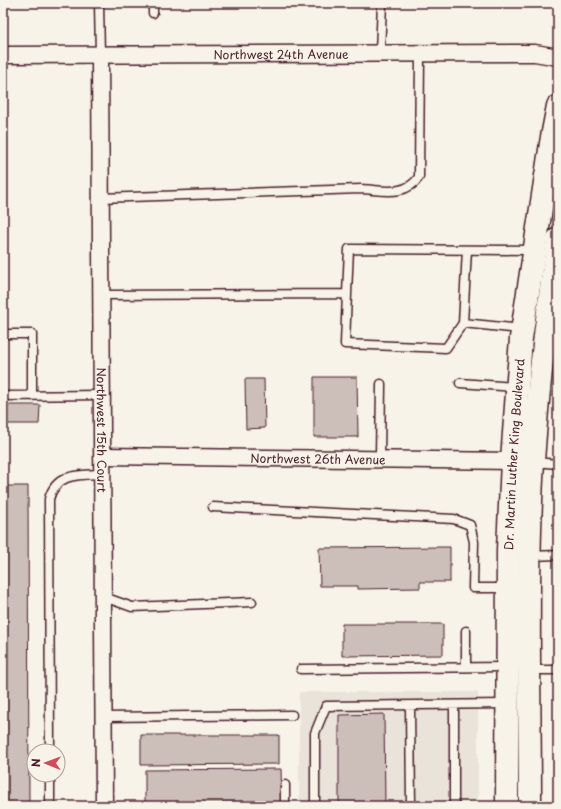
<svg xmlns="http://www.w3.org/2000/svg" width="561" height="809" font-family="'Playpen Sans',sans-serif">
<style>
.built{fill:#eae3da}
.building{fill:#ccbfb9;stroke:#4a1f2b}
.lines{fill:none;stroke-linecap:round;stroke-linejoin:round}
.service-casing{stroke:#4a1f2b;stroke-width:11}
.minor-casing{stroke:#4a1f2b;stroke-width:19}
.secondary-casing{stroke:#4a1f2b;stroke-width:25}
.service{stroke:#f7f3e8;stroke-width:8}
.minor{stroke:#f7f3e8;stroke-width:16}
.secondary{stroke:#f7f3e8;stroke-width:22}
.labels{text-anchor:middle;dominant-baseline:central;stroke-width:4;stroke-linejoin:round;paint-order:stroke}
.street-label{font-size:12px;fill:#4a1f2b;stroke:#f7f3e8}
</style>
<rect width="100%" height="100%" fill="#f7f3e8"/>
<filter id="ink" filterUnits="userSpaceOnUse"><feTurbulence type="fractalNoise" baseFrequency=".025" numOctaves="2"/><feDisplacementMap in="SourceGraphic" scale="8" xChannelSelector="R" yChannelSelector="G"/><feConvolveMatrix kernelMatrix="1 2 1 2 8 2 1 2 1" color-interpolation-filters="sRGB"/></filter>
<g filter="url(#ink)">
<!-- built -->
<path class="built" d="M299,692H478V806H299Z"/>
<!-- building -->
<path class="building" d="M314,377H357L358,437H314Z
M245,379H264L265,428L246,429Z
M3,405H40L39,424H3Z
M3,486H28L29,806H3Z
M450,547V582H420V588L358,589V586H320L319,548Z
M342,624H443V655L342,656Z
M384,714L385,805L339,806V715Z
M141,735H279V764L141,765Z
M281,769L282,806H145V770Z"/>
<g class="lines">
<defs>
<path id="service" d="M99,3L100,55
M153,3V13
M380,53L382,3
M100,198L361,189C382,190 406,197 419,177L420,53
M467,250L463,323L521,329
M347,294L345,344L446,348L463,323
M102,295L347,294L349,249L534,250
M3,334H32V396
M460,383L516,387
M3,396L102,395
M380,458L381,384
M534,462L558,464
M213,507L454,519L470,525L474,542L473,588H507
M531,556L558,555
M104,597L132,607L252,602
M466,631V667
M301,669L506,667
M530,670H558
M410,706L411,806
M454,706V806
M104,717L292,715
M50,751L49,499C56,472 81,475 103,474
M50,775V806
M285,785V806
M315,806V733L326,706L506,704"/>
<g id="minor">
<path id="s1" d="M3,55L535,53L558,57"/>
<path id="s2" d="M100,55L104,806"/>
<path id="s3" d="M103,456L523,461"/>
</g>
<g id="secondary">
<path id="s4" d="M507,806L508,550L512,460L521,338L552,137L558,106"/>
<path d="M530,806C530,691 526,576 533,461C538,387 547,313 558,239"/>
</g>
</defs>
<!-- service casing -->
<use href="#service" class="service-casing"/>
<!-- minor casing -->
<use href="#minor" class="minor-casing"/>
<!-- secondary casing -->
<use href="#secondary" class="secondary-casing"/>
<!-- service -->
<use href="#service" class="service"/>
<!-- minor -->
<use href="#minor" class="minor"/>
<!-- secondary -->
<use href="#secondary" class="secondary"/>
</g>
</g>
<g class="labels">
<!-- street labels -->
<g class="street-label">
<text stroke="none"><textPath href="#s1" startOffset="278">Northwest 24th Avenue</textPath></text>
<text stroke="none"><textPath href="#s2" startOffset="375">Northwest 15th Court</textPath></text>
<text stroke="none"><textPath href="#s4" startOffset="352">Dr. Martin Luther King Boulevard</textPath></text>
<text stroke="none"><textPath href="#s3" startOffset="215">Northwest 26th Avenue</textPath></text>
</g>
</g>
<!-- margin -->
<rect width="561" height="809" fill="none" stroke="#f7f3e8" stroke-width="16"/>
<rect x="8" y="8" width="545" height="793" fill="none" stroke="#4a1f2b" stroke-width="1.5" filter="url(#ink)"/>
<!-- north arrow -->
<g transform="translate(46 763) rotate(271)"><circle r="19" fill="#f7f3e8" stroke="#b29e9c"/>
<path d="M0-3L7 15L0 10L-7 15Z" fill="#d1495b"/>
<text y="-6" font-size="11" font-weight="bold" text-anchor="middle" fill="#4a1f2b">N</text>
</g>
</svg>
